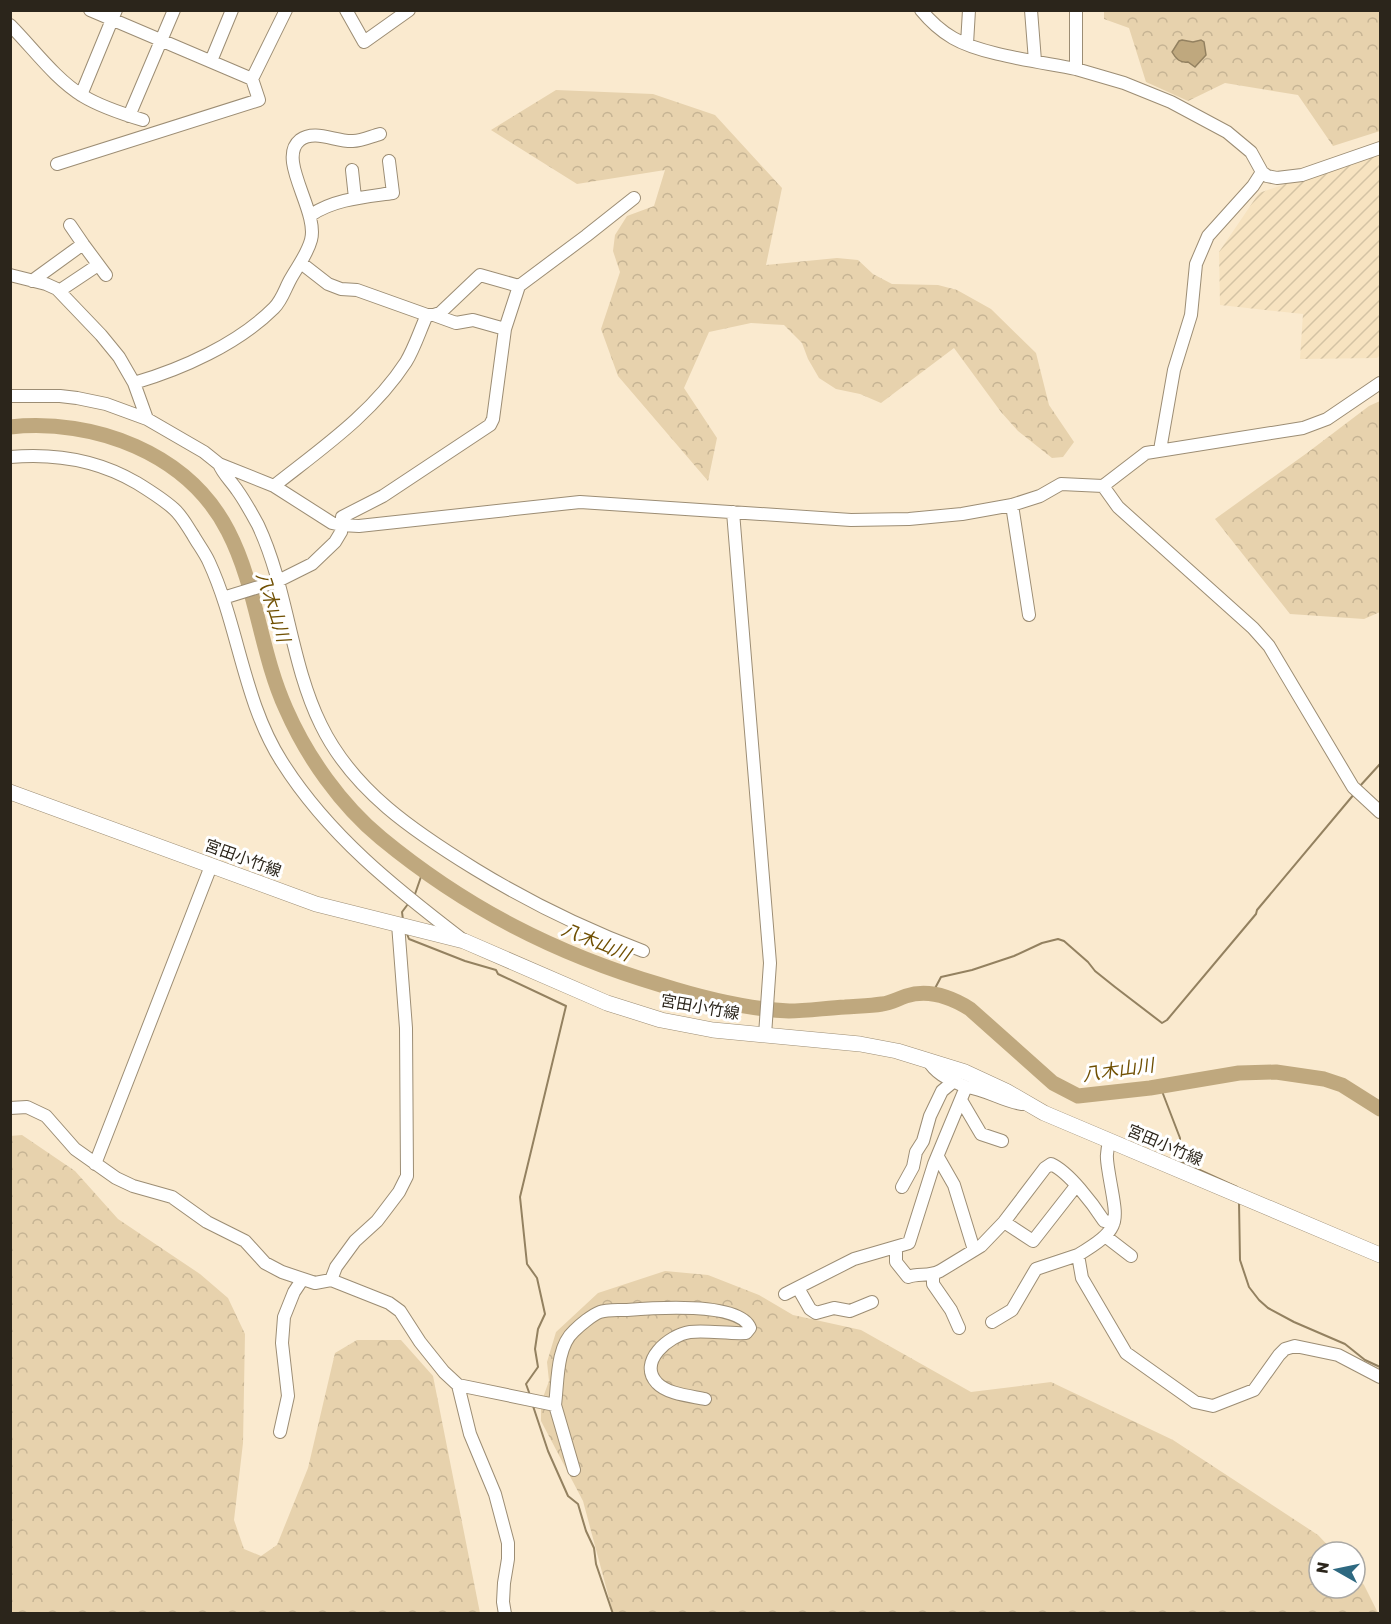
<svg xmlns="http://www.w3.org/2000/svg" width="1391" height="1624" font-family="Rubik,'Noto Sans JP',sans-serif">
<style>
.industrial{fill:url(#industrial-furrows)}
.forest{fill:url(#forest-crowns)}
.water{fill:#bfa87e;stroke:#938160;stroke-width:1.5}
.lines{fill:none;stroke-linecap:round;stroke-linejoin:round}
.stream{stroke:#938160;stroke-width:2}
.river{stroke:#bfa87e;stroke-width:15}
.minor-casing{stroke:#9c8d74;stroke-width:14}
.major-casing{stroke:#9c8d74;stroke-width:16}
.minor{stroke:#fff;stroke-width:12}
.major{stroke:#fff;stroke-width:15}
.labels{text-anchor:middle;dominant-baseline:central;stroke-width:6;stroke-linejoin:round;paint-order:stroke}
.street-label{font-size:16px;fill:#2b251b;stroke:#fff}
.water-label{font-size:18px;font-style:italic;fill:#705003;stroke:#fff}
</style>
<defs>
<pattern id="industrial-furrows" width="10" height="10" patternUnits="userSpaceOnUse" patternTransform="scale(1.5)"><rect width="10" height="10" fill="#f7e3c0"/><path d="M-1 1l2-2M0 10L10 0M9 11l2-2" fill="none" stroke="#d4c3a4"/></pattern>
<pattern id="forest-crowns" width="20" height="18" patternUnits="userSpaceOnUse" patternTransform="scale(1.5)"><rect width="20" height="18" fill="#e7d2ad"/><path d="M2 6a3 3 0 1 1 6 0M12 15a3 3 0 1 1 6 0" fill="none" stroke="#c6b494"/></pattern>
</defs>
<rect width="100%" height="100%" fill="#faeacf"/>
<!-- industrial -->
<path class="industrial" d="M1380,151V355L1377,358L1300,359L1303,314L1220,305L1219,252L1259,193Z"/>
<!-- forest -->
<path class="forest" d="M1185,10L1213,12L1215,10L1380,11V131L1333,146L1298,95L1225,83L1188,101L1146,82L1129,28L1104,19V11Z
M556,90L653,94L715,115L782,188L766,265L837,258L858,260L873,274L892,284L938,285L957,290L991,309L1036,353L1049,405L1074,442L1063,457L1052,458L1018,431L1001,412L954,348L881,403L860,394L836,389L819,378L808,359L802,343L784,325L751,323L709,332L684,388L717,438L708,481L618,376L601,329L620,272L613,251L615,235L627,216L654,206L665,170L577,184L491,130Z
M1380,401V612L1364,619L1290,614L1215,519L1307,453L1369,406Z
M22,1135L75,1171L118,1219L200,1274L228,1298L245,1334L243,1443L234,1520L244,1549L261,1556L277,1545L308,1468L335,1353L357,1340H401L433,1376L480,1613H11L10,1136Z
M665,1271L708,1275L759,1295L793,1315L861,1330L971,1392L1051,1382L1173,1440L1318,1535L1334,1552H1319V1588H1355V1575L1364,1585L1378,1613H613L583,1501L541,1421V1403L549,1381L547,1362L556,1332L598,1293Z"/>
<!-- water -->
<path class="water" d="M1182,40L1193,42L1201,40L1204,42L1206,55L1195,67L1188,62C1180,63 1176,59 1172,52L1179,41Z"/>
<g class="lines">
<!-- stream -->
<path class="stream" d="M1360,786L1380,764
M414,897L423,871
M403,920L402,912L408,904
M407,934L409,939L465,961L496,970L498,974L566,1006L520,1197L527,1264L537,1278L545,1314L538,1329L535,1349L538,1367L526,1384L530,1395
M932,994L941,977L972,970L1014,956L1042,943L1058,939L1064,941L1088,962L1095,971L1115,987L1162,1023L1167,1020L1256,914L1257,910L1355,793
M1160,1086L1180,1138V1161L1237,1187
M1239,1202L1240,1260L1249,1287L1259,1300L1268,1308L1294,1322L1345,1344L1365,1360L1380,1367
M533,1406L548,1451L568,1496L578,1504L586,1531L594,1548L596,1564L613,1614"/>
<!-- river -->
<path class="river" d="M10,427C94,418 188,453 228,531C257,587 260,652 286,709C307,757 341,805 381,838C466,908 556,954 661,985C702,998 746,1009 789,1011C807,1011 826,1008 845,1007C857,1006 870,1006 882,1004C891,1003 897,999 906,996C928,989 951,997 970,1009L1053,1083L1078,1096L1150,1088L1239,1073L1276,1072L1324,1079L1342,1085L1380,1109"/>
<defs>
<path id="minor" d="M90,10L252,79
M346,10L364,42L409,10
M921,10C930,21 941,31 953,38C982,55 1042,62 1076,69
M1031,10L1035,61
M1076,10V69L1124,83L1171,102L1227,132L1251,152L1262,172L1267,176L1277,178L1302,175L1380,148
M10,25C33,48 55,79 83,96C101,107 123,114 143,120
M967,44L969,10
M211,61L232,10
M81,95L116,10
M129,116L174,10
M57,164L259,100L252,79L286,10
M352,170L355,198
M311,215C334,199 365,197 393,193L389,161
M70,225L83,244
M301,263L328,284L341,289L357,290L427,315H434L440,313L480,275L519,286
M10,275L46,284L57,289L101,335L119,357L134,383L147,419
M32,281L83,244L106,275
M59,291L98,265
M434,315L456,323L473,320L505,329
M134,383C182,369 238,344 274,308C282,300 285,289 290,280C297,267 307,255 311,240C319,211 276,159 300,140C315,129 336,142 353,141C362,141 372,136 380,134
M10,396H60L77,398L106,404L147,419L204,452L219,464L274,486L332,523L341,525L359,526L580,502L851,520L909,519L962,514L1012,505L1040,496L1061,484L1103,486L1146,453L1303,428L1327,419L1380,383
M1160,450L1174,370L1191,315L1196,264L1208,236L1253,186L1262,172
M10,457C55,453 98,460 137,483C150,491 163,499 174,509C182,516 187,526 193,535C198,544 205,553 209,562C239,627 243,701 282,762C328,835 395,888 463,940
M219,464C223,474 231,481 237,490C245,501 252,514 258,525C288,589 290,662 321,725C353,791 415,832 475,869C529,902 584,929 643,951
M274,486C322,448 372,414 406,362C415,347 420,330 427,315
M1103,486L1118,507L1253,628L1269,646L1353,787L1380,812
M1012,505L1029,615
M733,512L770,963L765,1035
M223,598L278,581L312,564L335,542L341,532L342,517L383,496L490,425L493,419L505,329L519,286L586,236L634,198
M966,1087C986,1089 1002,1101 1022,1104
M961,1100L981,1134L1002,1141
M10,1108L27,1107L46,1116L75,1149L116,1178L133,1186L172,1197L207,1222L245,1241L265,1263L282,1272L315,1283L331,1280L389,1303L400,1311L420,1342L444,1372L458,1385L555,1405C558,1383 556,1347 574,1331C580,1325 592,1315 600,1312C607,1309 619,1310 627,1310C651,1308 740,1301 750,1328L746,1333C728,1334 707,1330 690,1332C669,1335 637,1362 657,1383C667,1394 691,1396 705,1399
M1110,1141C1105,1153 1107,1161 1109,1174C1117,1223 1124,1227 1078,1255L1082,1278L1126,1353L1195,1402L1213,1406L1254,1390L1279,1355L1285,1349L1295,1346L1338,1355L1380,1377
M938,1157L954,1185L974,1250
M95,1164L211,866
M902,1187L913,1167L916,1152L923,1141L930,1116L942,1091L954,1081
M1004,1222L1033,1241L1076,1186
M1105,1236L1131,1256
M896,1247V1262L908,1277C919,1273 929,1277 940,1271L981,1246L1004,1222L1045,1168L1051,1164C1069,1172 1093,1204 1104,1221L1114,1222
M933,1275V1284L951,1310L959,1328
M331,1280L336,1267L355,1241L377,1221L399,1192L407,1176L406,1028L398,924
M798,1288L810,1309L816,1313L834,1308L850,1311L872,1302
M785,1294L854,1259L909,1243L934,1164L966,1087C951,1080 936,1075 928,1060
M992,1322L1012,1310L1036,1269L1078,1255
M458,1385L470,1434L495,1494L508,1543V1559L504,1583L503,1602L505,1614
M555,1405L574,1470
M280,1432L288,1396L282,1343L284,1317L294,1292L302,1280"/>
<path id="major" d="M10,792L316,904L464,941L607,1003L661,1020L713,1030L860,1044L897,1051L965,1072L1006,1091L1044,1113L1380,1255"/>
</defs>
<!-- minor casing -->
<use href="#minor" class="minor-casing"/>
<!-- major casing -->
<use href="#major" class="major-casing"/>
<!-- minor -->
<use href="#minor" class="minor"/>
<!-- major -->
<use href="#major" class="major"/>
</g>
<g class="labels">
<!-- street labels -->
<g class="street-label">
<text transform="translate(243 858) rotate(20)">宮田小竹線</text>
<text transform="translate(700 1007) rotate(10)">宮田小竹線</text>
<text transform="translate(1165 1145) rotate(23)">宮田小竹線</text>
</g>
<!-- water labels -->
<g class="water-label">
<text transform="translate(273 607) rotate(72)">八木山川</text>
<text transform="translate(596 942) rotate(22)">八木山川</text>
<text transform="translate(1118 1070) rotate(-8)">八木山川</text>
</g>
</g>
<!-- border -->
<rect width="1391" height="1624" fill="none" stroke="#2b251b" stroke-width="24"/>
<!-- north arrow -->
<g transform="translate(1337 1570) rotate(279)"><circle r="28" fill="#ffffff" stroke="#aaa8a4" stroke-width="1.5"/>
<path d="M0-4.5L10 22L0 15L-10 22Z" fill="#2e6981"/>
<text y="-9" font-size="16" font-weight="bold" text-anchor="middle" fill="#2b251b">N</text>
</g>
</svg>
